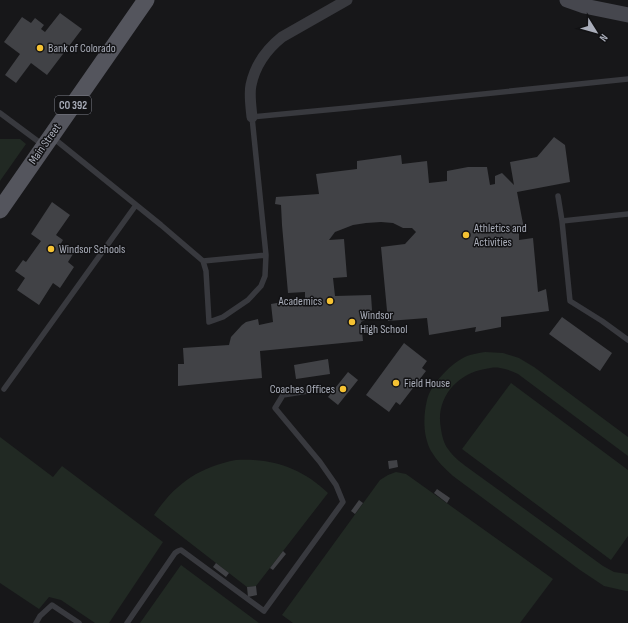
<svg xmlns="http://www.w3.org/2000/svg" width="628" height="623" font-family="'Sofia Sans Condensed',sans-serif">
<style>
.green{fill:#212923}
.building{fill:#414246}
.lines{fill:none;stroke-linecap:round;stroke-linejoin:round}
.lane{stroke:#38393e;stroke-width:5.5}
.street{stroke:#38393e;stroke-width:11}
.secondary{stroke:#46474e;stroke-width:15}
.primary{stroke:#54555d;stroke-width:17}
.poi-dot{fill:#f5c233;stroke:#121214;stroke-width:1.5}
.labels{text-anchor:middle;dominant-baseline:central;stroke-width:3;stroke-linejoin:round;paint-order:stroke}
.shield{fill:#121214;stroke:#7c7e88;stroke-width:1}
.shield-label{font-size:11px;font-weight:bold;fill:#a9adb9}
.poi-label{font-size:12px;fill:#a9adb9;stroke:#121214;text-anchor:start}
.street-label{font-size:12px;fill:#a9adb9;stroke:#121214}
</style>
<rect width="100%" height="100%" fill="#171719"/>
<!-- green -->
<path class="green" d="M0,139H20L26,144L0,181Z
M485,352L503,353L519,358L534,367L628,437V456L518,374C512,371 506,369 500,368C495,367 490,368 485,369C456,374 435,399 441,429C442,436 444,444 448,449C454,458 463,464 471,470L603,566L614,572L628,574V591H626L604,586L580,570L453,476C445,469 437,461 431,451C423,436 423,417 427,400C431,384 451,363 467,356C472,354 479,353 485,352Z
M511,383L628,470V536L611,560L462,449Z
M0,437L53,477L62,466L163,542L109,623H95L61,600L49,597L39,609L0,583Z
M236,460C272,458 302,468 328,493L256,586L247,587L154,515C175,484 199,467 236,460Z
M396,472L406,474L553,579L520,623H293L282,615L380,480L388,475Z
M181,565L259,623H140Z"/>
<!-- building -->
<path class="building" d="M60,13L82,29L47,75L31,63L16,83L5,75L20,54L4,42L22,17L31,23L35,18L44,25L41,29L45,32Z
M554,137L565,145L570,182L517,192L524,229L519,230V240L533,238L538,292L546,289L549,311L501,317V327L475,332L476,327L429,335L427,318L388,321L381,247L405,244L416,232L412,228H403L393,223L381,222L366,223L353,225L335,232L329,240L344,239L347,277L333,278L335,296L371,295L372,310L368,314L367,319L361,322L363,341L260,351L262,378L178,386V364H184L183,348L229,345L231,337L242,325L246,322L258,319L259,325L273,322L271,304L305,298V292L288,293L282,225L281,205L275,204L276,197L319,194L316,174L357,169V161L401,155L402,164L427,161L429,183L447,181V171L468,167H487L490,185L495,184V176L502,173L514,185L510,162L537,157Z
M52,202L70,215L56,235L63,240L60,245L73,254L68,262L74,267L60,288L53,283L39,305L17,290L25,278L15,271L23,260L26,262L41,241L31,234Z
M562,317L612,353L600,371L549,334Z
M404,343L427,361L422,368L426,371L400,405L396,402L389,412L366,395Z
M328,359L330,374L296,379L294,365Z
M348,372L358,380L338,405L328,397Z
M397,460L398,467L389,469L388,461Z
M437,489L450,498L447,503L434,493Z
M359,500L363,503L355,514L351,511Z
M283,551L286,554L273,570L270,568Z
M216,563L229,573L226,577L213,567Z
M256,586L257,595L248,597L247,587Z"/>
<g class="lines">
<!-- lane -->
<path class="lane" d="M0,113L43,145
M52,137L161,225L203,261L266,255L252,117L347,108L628,79
M558,196L562,221L570,301L602,321L628,340
M562,221L628,214
M203,261L206,271L209,322L223,317L248,300L261,286L265,276L266,255
M4,389L136,205
M36,623L40,616L52,605L79,623
M127,623L175,553L178,551L181,550L264,611L343,502L336,485L320,462L275,408L283,395L308,391"/>
<!-- street -->
<path class="street" d="M252,117C251,107 249,94 251,85C255,66 267,49 282,37L347,0"/>
<!-- secondary -->
<path class="secondary" d="M567,0L584,6L628,15"/>
<!-- primary -->
<path class="primary" d="M0,210L146,0"/>
</g>
<!-- markers -->
<g class="poi-dot">
<circle cx="40" cy="48" r="4"/>
<circle cx="466" cy="235" r="4"/>
<circle cx="51" cy="249" r="4"/>
<circle cx="330" cy="301" r="4"/>
<circle cx="352" cy="322" r="4"/>
<circle cx="396" cy="383" r="4"/>
<circle cx="343" cy="389" r="4"/>
</g>
<g class="labels">
<!-- shield labels -->
<rect class="shield" x="55" y="96" width="36" height="18" rx="3"/>
<g class="shield-label">
<text x="73" y="105">CO 392</text>
</g>
<!-- poi labels -->
<g class="poi-label">
<text x="48" y="48">Bank of Colorado</text>
<text x="474" y="228">Athletics and<tspan x="474" dy="14">Activities</tspan></text>
<text x="59" y="249">Windsor Schools</text>
<text x="322" y="301" text-anchor="end">Academics</text>
<text x="360" y="315">Windsor<tspan x="360" dy="14">High School</tspan></text>
<text x="404" y="383">Field House</text>
<text x="335" y="389" text-anchor="end">Coaches Offices</text>
</g>
<!-- street labels -->
<g class="street-label">
<text transform="translate(45 144) rotate(-55)">Main Street</text>
</g>
</g>
<!-- north arrow -->
<g transform="translate(596 32) rotate(127)" stroke="#121214" stroke-width="3" paint-order="stroke">
<path d="M0-3L7 15L0 10L-7 15Z" fill="#a9adb9"/>
<text y="-6" font-size="11" font-weight="bold" text-anchor="middle" fill="#a9adb9">N</text>
</g>
</svg>
